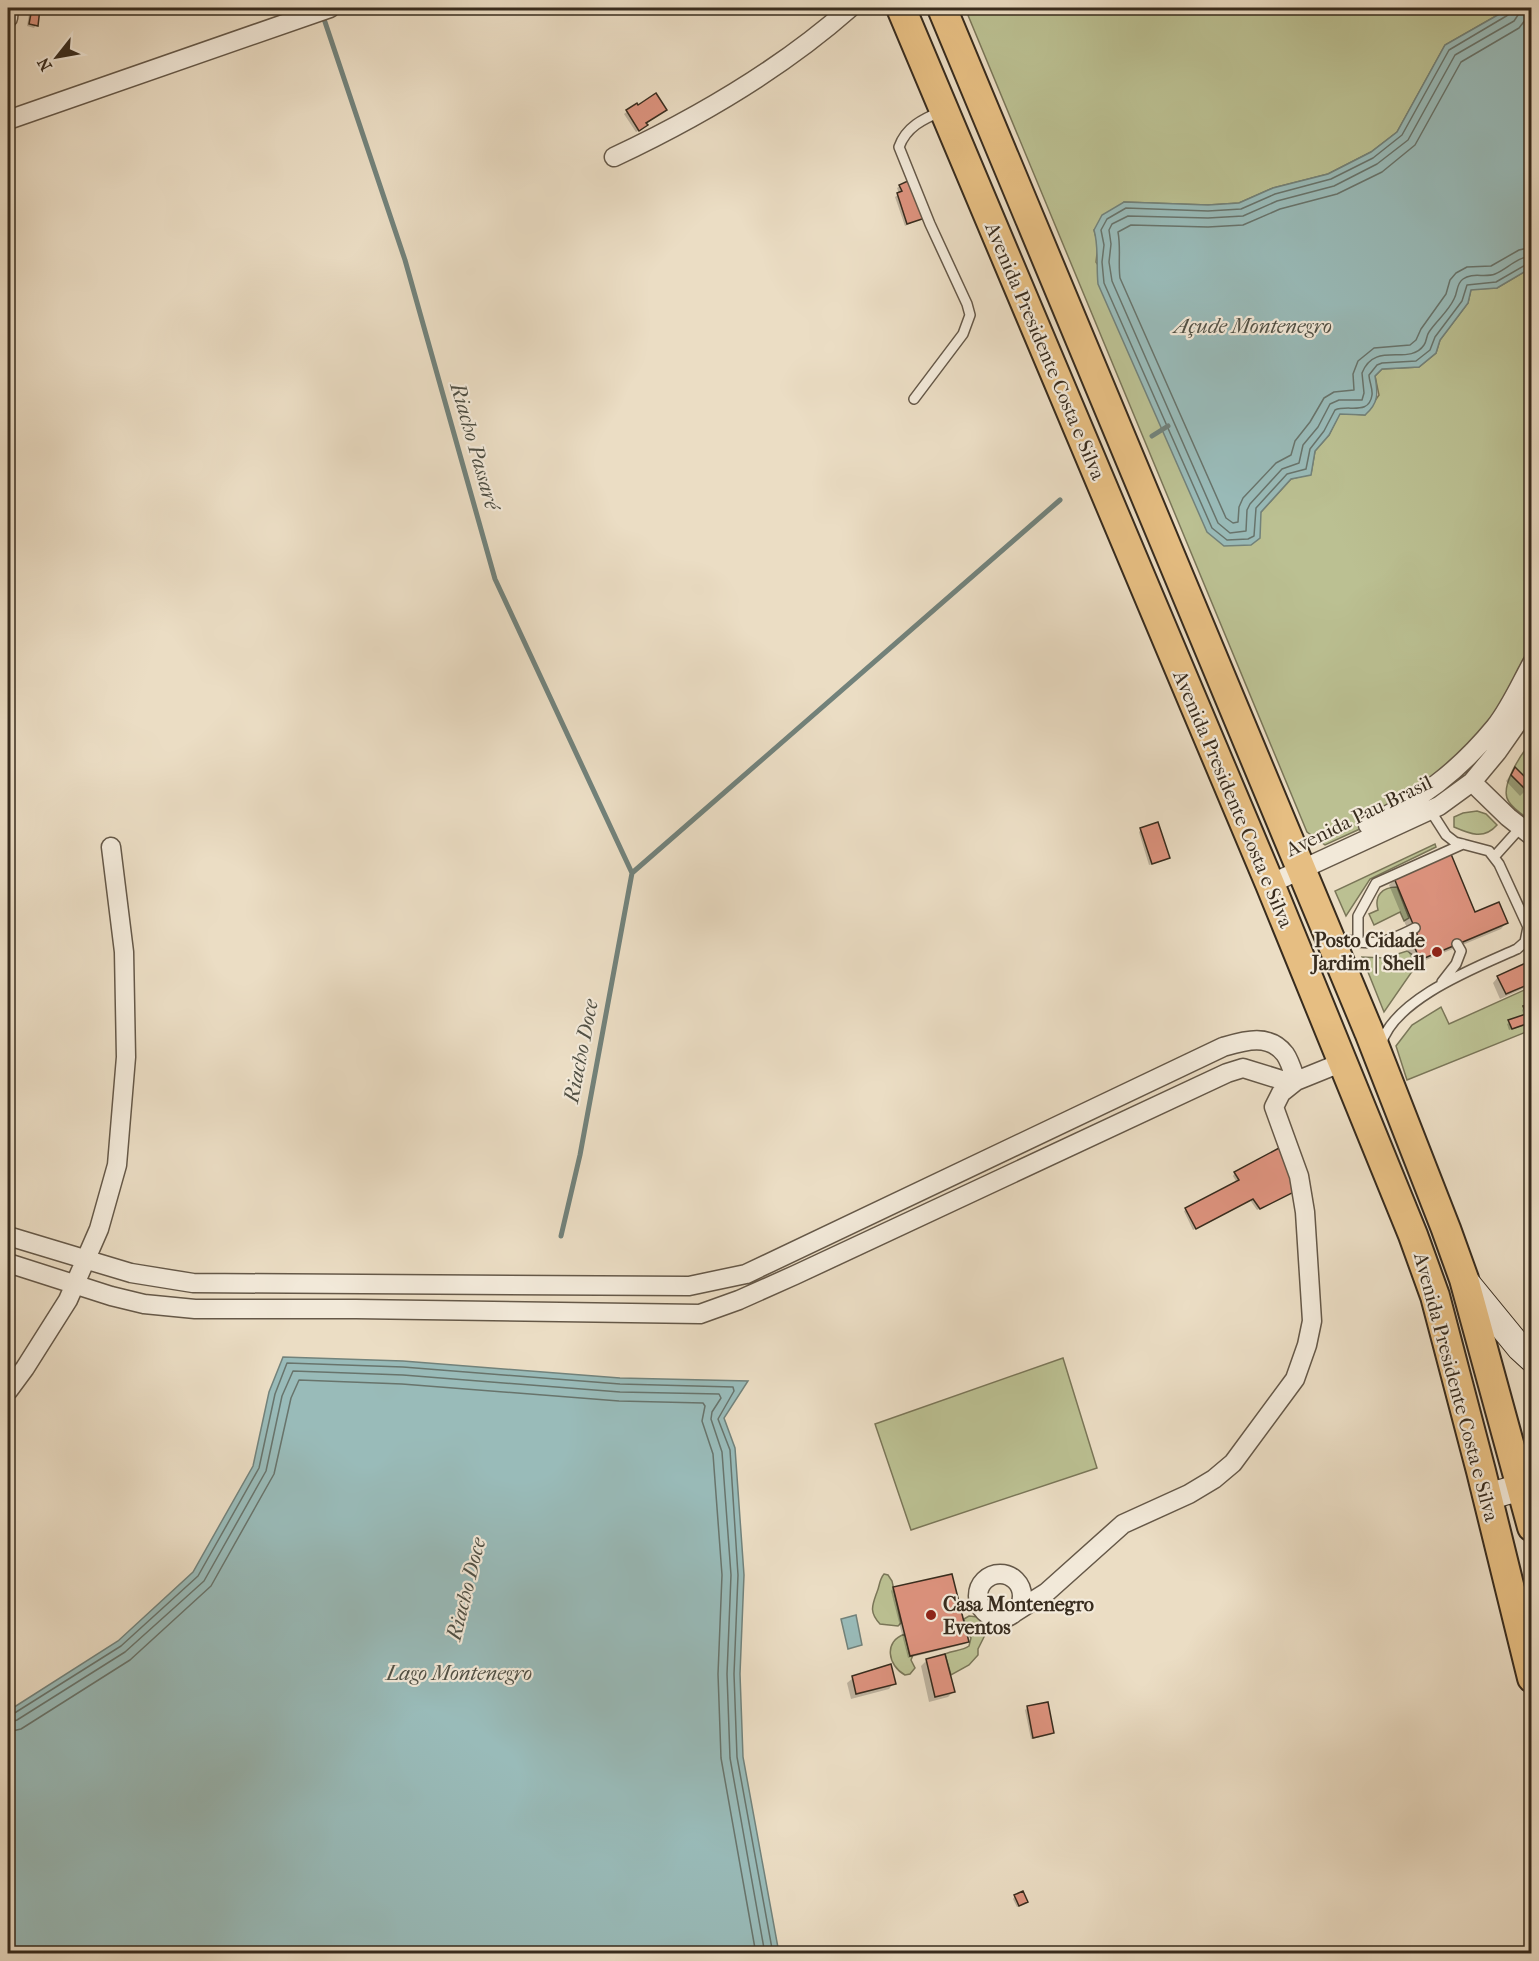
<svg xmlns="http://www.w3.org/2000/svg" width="1539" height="1961" font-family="'IM FELL French Canon',serif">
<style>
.green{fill:#bbc092;stroke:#7a7658;stroke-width:1.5}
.water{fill:#99bbb9;stroke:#72827b;stroke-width:1.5}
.shadow{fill:#0003}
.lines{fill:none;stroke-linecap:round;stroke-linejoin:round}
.shore{stroke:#68746c;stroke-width:1.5}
.stream{stroke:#72827b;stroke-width:5}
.building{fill:#dc927d;stroke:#382c1e;stroke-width:1.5}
.lane-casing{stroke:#655848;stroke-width:12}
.street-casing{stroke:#655848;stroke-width:21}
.secondary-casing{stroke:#382c1e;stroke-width:28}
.primary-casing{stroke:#382c1e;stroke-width:32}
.lane{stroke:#f2e9d9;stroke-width:9}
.street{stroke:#f2e9d9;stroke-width:18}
.secondary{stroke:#f2e9d9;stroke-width:26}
.primary{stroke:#e6be82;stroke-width:28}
.poi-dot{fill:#8f2418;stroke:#f2e9d9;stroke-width:2}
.labels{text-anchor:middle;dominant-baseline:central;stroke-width:4.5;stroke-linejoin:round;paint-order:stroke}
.street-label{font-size:20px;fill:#382c1e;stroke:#f2e9d9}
.poi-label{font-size:20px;font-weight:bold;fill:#382c1e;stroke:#f2e9d9;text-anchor:end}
.water-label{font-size:21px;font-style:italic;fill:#505045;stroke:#f2e9d9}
</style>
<rect width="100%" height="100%" fill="#ebddc4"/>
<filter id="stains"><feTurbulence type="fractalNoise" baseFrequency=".00333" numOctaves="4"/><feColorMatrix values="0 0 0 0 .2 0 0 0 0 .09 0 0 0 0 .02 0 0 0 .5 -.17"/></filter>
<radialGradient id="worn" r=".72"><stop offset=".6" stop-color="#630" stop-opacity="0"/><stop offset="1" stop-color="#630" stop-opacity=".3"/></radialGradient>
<!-- green -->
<path class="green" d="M965,8H1510L1445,45L1397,132L1371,152L1328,174L1273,188L1239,203L1208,205L1124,202L1094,230L1098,245L1096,262L1261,512L1291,479L1311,474L1315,451L1329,435L1340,413L1365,415L1379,395L1375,376L1382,369L1419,367L1436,353L1440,340L1468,303L1471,289L1497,288L1531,268V663L1473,750L1362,828L1325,845L1307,832Z
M1531,742V821C1525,816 1514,810 1509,802C1498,788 1522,753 1531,742Z
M1477,811L1486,814L1497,825C1484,840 1470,834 1454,827V817L1463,813Z
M1435,844L1436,847L1370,879L1346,916L1335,891Z
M1397,887L1409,918L1404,921L1400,912L1374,925L1369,914L1378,910C1374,896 1382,887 1397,887Z
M1407,951L1420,960L1384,1012L1362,957L1385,958Z
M1531,987V1030L1407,1080L1396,1046L1412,1025L1441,1007L1449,1024Z
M1063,1358L1097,1468L911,1530L875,1424Z
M884,1574L888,1575L892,1581L901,1623L898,1626L880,1624C869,1612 872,1606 877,1592C880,1585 879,1580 884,1574Z
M969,1616L978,1617L984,1621L986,1633L978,1649V1655L969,1665L951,1675L945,1654C954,1650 962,1651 969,1646L971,1638L966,1630L964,1619Z
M905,1634L910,1656L913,1655L911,1660L915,1668L910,1674L905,1675C888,1666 883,1641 905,1634Z"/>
<!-- water -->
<path class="water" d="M1510,8H1531V268L1497,288L1471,290L1468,303L1440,340L1436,353L1419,367L1382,369L1375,376C1378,393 1379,403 1365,415L1340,414L1329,435L1315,451L1311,475L1291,479L1261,512L1260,538L1251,545L1224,546L1207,532L1098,284C1096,265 1099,247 1094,230L1102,215L1124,202L1208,205L1239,203L1273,188L1328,174L1371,152L1397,132L1445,45Z
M283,1357L403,1361L620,1378L748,1381L724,1418L735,1448L744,1575L740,1674L743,1757L779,1953H8V1711L118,1641L193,1572L253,1466L269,1392Z
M856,1615L862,1645L848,1649L841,1619Z"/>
<!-- shadow -->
<path class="shadow" d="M30,8H39L36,25L34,28L27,26Z
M636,105L645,123L644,127L636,132L624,114Z
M900,186L923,218L905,226L895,197L899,194L897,188Z
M1515,769L1531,785L1520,796L1506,781Z
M1532,807V831L1520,822Z
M1141,830L1168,858L1166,860L1149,865L1139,832Z
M1395,879L1474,914L1506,923L1501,929L1414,965L1406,946L1412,940L1389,885Z
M1532,973V984L1529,986L1500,999L1493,983L1498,977Z
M1524,1008L1532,1022L1509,1030L1507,1024L1524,1016L1522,1010Z
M1235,1173L1296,1191L1257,1210L1250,1200L1193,1230L1184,1211L1237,1183L1233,1176Z
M893,1588L967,1641L965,1644L908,1658L891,1591Z
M927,1660L954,1691L948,1697L929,1702L921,1666Z
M853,1678L894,1683L889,1689L851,1699L847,1683Z
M1028,1707L1053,1733L1050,1735L1031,1739L1025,1710Z
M1015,1896L1024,1904L1017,1907L1013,1899Z"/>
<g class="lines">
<!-- shore -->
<path class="shore" d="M1512,8L1508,15L1449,50L1402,135L1373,158L1331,179L1275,194L1241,209L1208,211L1126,208L1107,219L1101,230L1104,245L1102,262L1104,283L1212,528L1227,540L1248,539L1254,536L1256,508L1287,474L1306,469L1310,449L1324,431L1335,410C1348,404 1369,416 1372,395C1373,389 1369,381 1369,375L1377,365L1382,363L1416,361L1430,350L1435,337L1462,301L1467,285L1496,282L1527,264H1532
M1519,8L1518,15L1514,21L1455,55L1408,140L1377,164L1334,186L1277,201L1243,216L1208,218L1128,216L1112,224L1109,230L1111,244L1109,262L1112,281L1218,523L1230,533L1246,531L1247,510L1250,504L1282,469L1299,463L1303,445L1318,427L1330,404L1339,400H1362L1364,393L1362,373C1375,340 1409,367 1424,345C1427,341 1426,336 1429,332C1436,321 1448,312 1454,299C1458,292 1456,284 1463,279C1472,272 1485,278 1495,274C1507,269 1517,257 1532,256
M1528,8L1526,19L1519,28L1461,62L1415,145L1382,172L1337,194L1280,209L1243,225L1208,227L1131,225L1118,232C1121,248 1118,263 1120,278L1226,518L1233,523L1238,522L1239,507L1243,498L1276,463L1291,455L1295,441L1310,422L1324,398L1334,392L1354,390L1353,374L1358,361L1374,348L1410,345L1416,340L1421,329L1446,294L1450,280L1456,273L1467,267L1491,266L1519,250L1532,247
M8,1715L13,1714L121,1646L198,1576L259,1468L275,1394L287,1363L403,1367L620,1384L733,1387L734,1391L718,1419L730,1450L738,1575L734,1674L737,1757L773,1954
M8,1723L17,1720L125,1652L204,1581L266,1471L282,1396L293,1371L403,1375L620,1392L719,1394L721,1398L712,1412L711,1419L722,1452L731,1575L727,1674L730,1758L765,1954
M8,1732L21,1729L130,1660L211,1586L274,1474L291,1398L299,1380L402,1384L619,1401L703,1403L705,1406L702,1421L713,1454L722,1575L718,1674L721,1758L756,1954"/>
<!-- stream -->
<path class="stream" d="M322,13L405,260L495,579L632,873
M1152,436L1168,426
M632,873L1060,500
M561,1236L580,1155L632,873"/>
</g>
<!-- building -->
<path class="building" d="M32,8H40L38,26L29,24Z
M656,93L667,110L646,123L648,125L639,131L626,110L637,103L638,105Z
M910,180L925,218L907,224L897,193L902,191L899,185Z
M1515,767L1532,784L1527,791L1511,775Z
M1158,822L1170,858L1152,864L1140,828Z
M1451,854L1475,912L1499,902L1508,923L1420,960L1411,939L1418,936L1394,878Z
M1528,962L1532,970V983L1506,994L1497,976Z
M1532,1003V1022L1512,1029L1508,1020L1526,1014L1523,1006Z
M1279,1148L1300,1189L1260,1209L1253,1199L1196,1229L1185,1208L1239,1180L1234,1172Z
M952,1574L969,1642L910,1656L893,1587Z
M945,1654L955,1692L935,1697L926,1659Z
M891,1664L896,1684L856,1694L852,1676Z
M1048,1702L1054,1733L1033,1738L1027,1706Z
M1023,1891L1028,1902L1019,1906L1014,1895Z"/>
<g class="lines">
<defs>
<path id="lane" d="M914,399L963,334L970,315L967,304L930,224L899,147C906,127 923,119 942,111
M1494,857L1521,827
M1334,938C1372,945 1380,946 1415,928
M1358,942V916L1376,883L1463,844
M1442,982L1456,964L1461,951L1457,944
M1381,1045C1393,999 1477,967 1517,949L1525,942L1528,927L1499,864L1489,851L1455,842L1446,835L1430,810"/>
<path id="street" d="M8,18L9,8
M8,120L330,8
M614,157C699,117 780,70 850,8
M1472,782L1508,817L1532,836
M1368,825C1420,800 1458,772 1495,727C1510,708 1520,685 1532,663
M1270,884L1439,806L1472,782L1497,752L1532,702
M8,1236L131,1273L193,1283L689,1286L746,1274L1223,1047C1244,1041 1269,1033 1285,1054C1290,1061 1293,1072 1296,1081
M8,1263L111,1296L144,1304L195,1309H356L700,1314L739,1300L795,1275L1227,1073L1243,1068L1285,1081H1296
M8,1391L25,1368L68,1300L99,1229L117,1165L126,1057L124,952L111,847
M978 1596a22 22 0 1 1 44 0a22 22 0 1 1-44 0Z
M1014,1613L1047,1592L1123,1524L1189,1494L1214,1479L1233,1463L1295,1379L1307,1345L1312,1321L1305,1212L1299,1176L1274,1107L1281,1093L1296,1081L1343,1062"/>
<path id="secondary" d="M1466,1282L1520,1348L1532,1359
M1487,1497L1521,1487L1532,1486"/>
<path id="primary" d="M901,8L1270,884L1413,1235L1435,1296L1481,1471L1532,1678
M942,8L1369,1032L1446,1229L1464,1279L1532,1527"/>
</defs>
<!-- lane casing -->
<use href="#lane" class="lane-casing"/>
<!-- street casing -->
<use href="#street" class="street-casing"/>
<!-- secondary casing -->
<use href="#secondary" class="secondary-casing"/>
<!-- primary casing -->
<use href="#primary" class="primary-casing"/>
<!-- lane -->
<use href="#lane" class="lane"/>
<!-- street -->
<use href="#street" class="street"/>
<!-- secondary -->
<use href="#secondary" class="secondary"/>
<!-- primary -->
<use href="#primary" class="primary"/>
</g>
<!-- markers -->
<g class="poi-dot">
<circle cx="1437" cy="952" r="6"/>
<circle cx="931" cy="1615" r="6"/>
</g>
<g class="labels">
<!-- street labels -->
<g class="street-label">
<text transform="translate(1045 351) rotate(67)">Avenida Presidente Costa e Silva</text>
<text transform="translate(1233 799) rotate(67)">Avenida Presidente Costa e Silva</text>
<text transform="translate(1359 816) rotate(-26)">Avenida Pau Brasil</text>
<text transform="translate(1456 1387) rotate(75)">Avenida Presidente Costa e Silva</text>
</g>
<!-- poi labels -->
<g class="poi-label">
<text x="1425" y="940">Posto Cidade<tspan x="1425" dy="23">Jardim | Shell</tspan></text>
<text x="943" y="1604" text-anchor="start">Casa Montenegro<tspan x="943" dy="23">Eventos</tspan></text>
</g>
<!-- water labels -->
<g class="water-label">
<text x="1253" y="326">Açude Montenegro</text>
<text transform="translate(475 446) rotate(74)">Riacho Passaré</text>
<text transform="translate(581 1051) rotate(-79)">Riacho Doce</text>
<text transform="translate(466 1589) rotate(-76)">Riacho Doce</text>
<text x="459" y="1673">Lago Montenegro</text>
</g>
</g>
<!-- margin -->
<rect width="1539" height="1961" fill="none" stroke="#ebddc4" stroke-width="30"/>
<rect x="9" y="9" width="1521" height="1943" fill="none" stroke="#382c1e" stroke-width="3"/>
<rect x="15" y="15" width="1509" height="1931" fill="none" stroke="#382c1e" stroke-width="1.5"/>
<!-- north arrow -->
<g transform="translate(57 57) rotate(239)" stroke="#f2e9d9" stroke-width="4.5" paint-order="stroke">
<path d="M0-4.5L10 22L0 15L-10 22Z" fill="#382c1e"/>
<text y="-9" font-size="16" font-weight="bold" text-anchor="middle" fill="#382c1e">N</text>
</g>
<rect width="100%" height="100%" filter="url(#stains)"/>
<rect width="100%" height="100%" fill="url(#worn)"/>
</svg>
